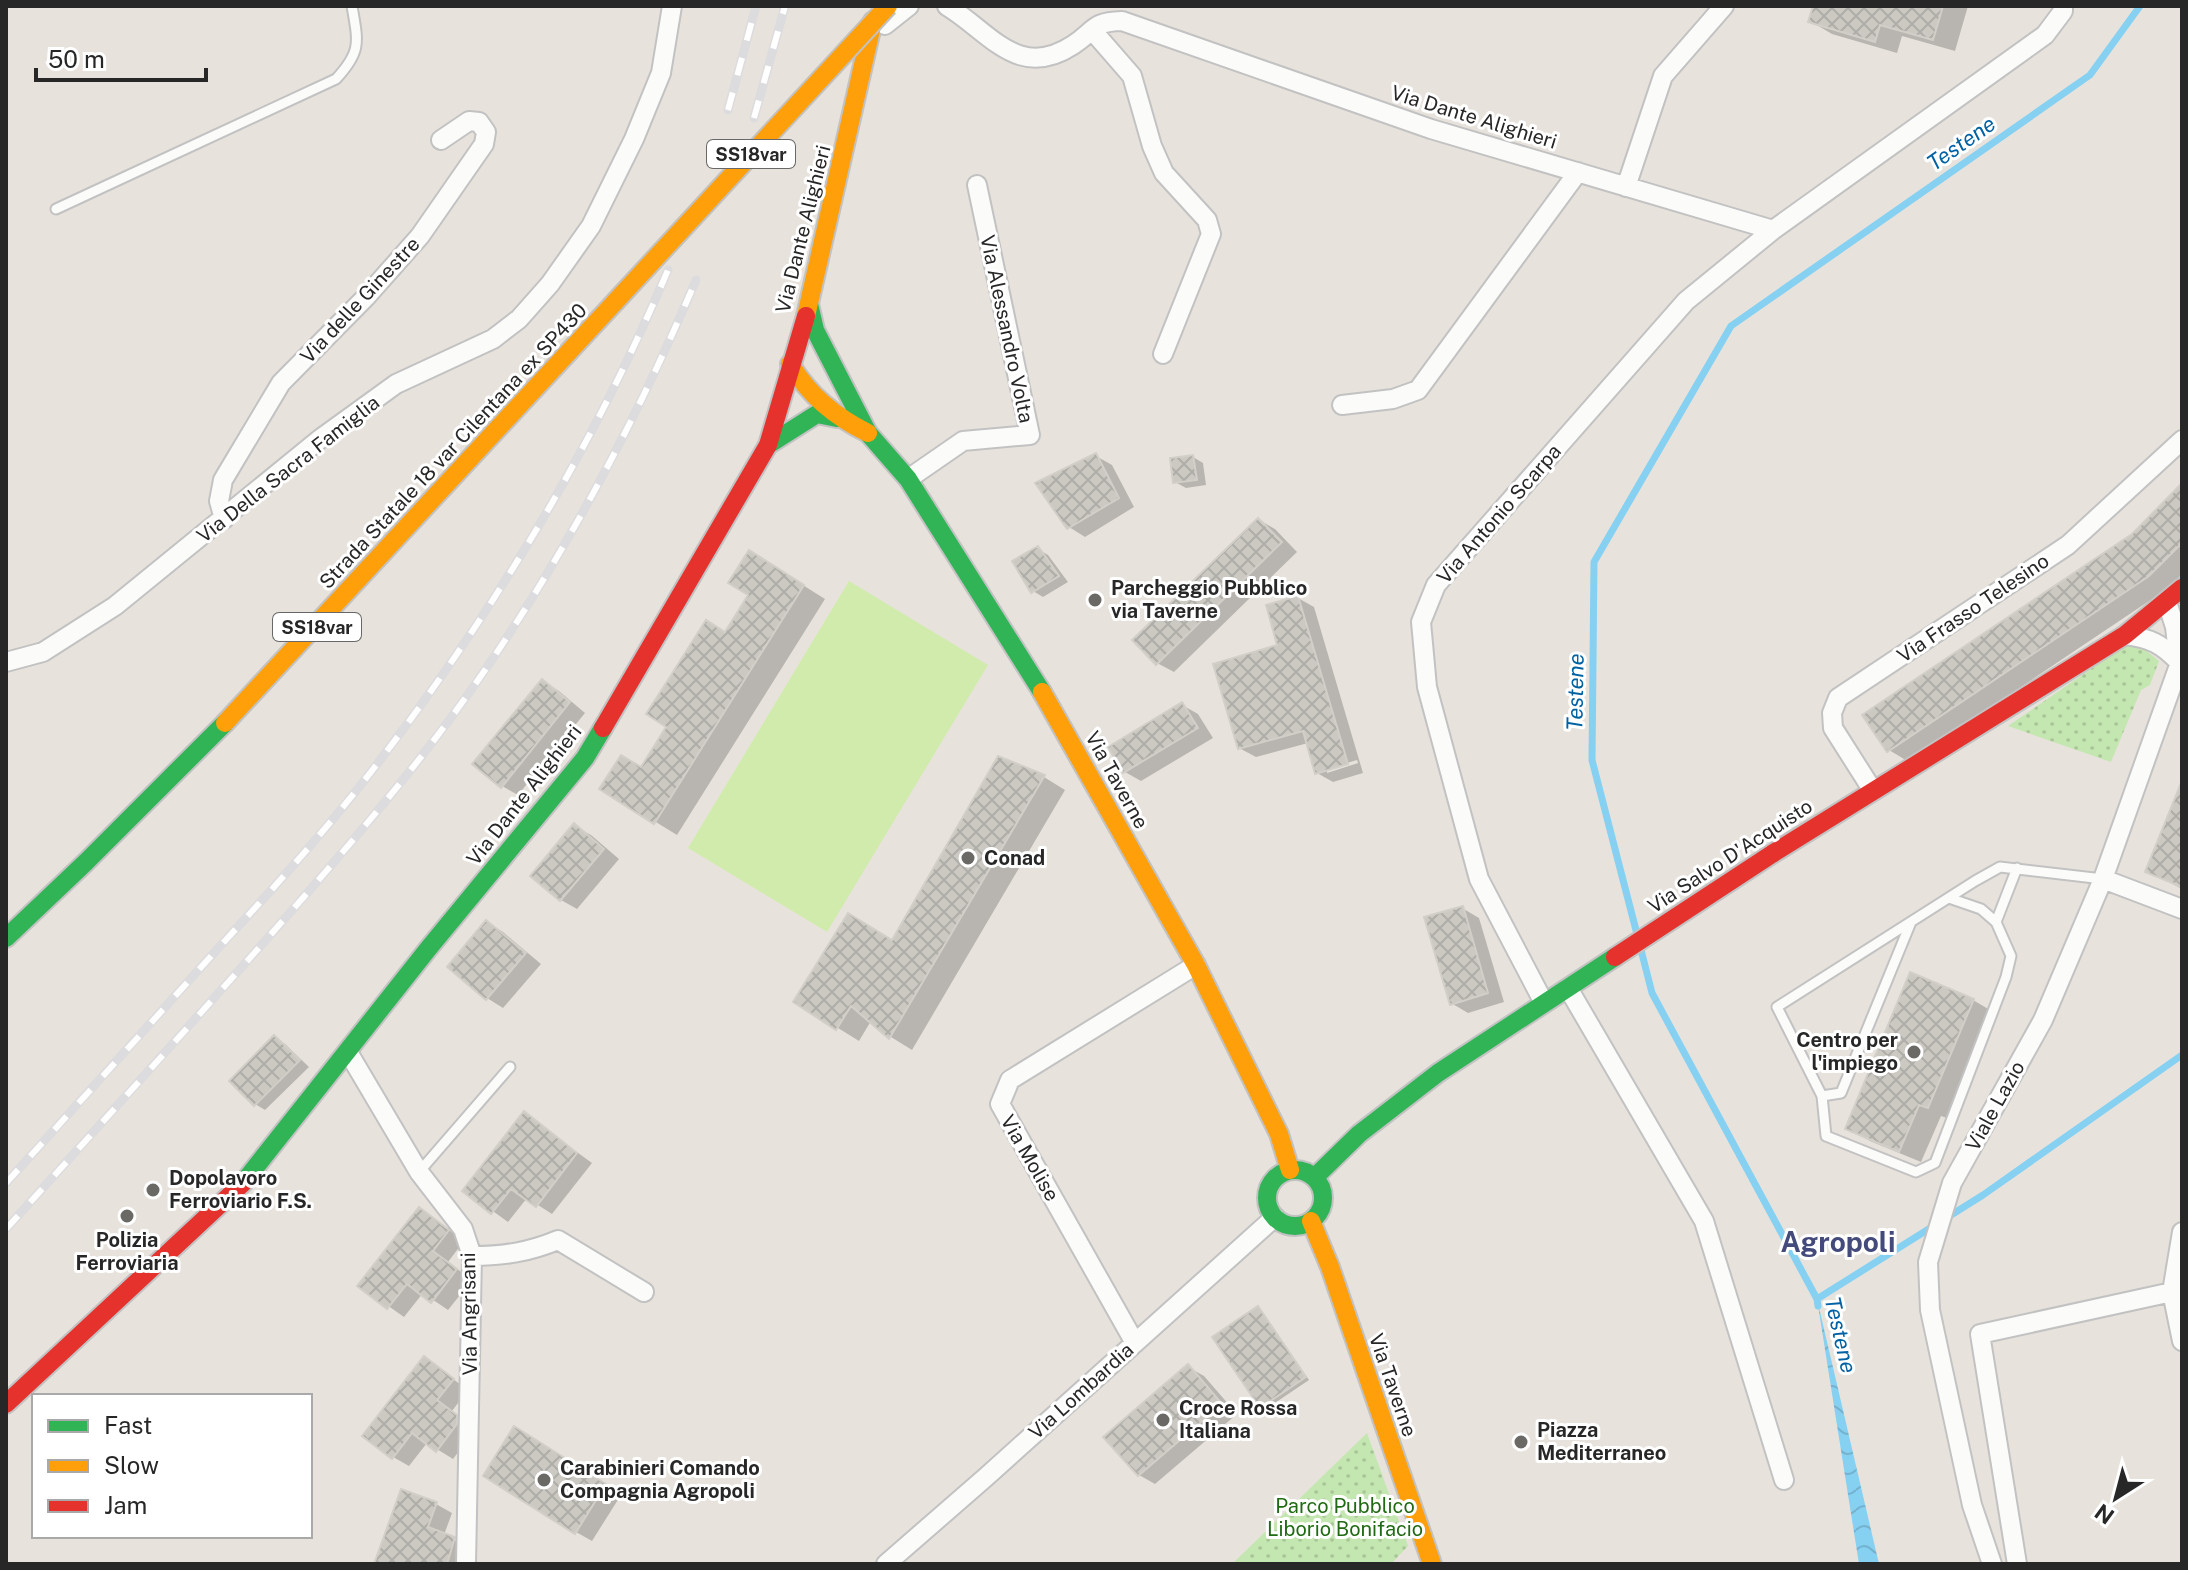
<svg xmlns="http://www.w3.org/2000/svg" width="2188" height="1570" font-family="'Public Sans',sans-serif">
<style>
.park{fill:url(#park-dots)}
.pitch{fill:#d1ebad}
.water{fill:url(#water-waves)}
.shadow{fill:#0003;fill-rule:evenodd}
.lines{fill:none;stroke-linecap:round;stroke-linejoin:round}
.stream{stroke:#86d0f2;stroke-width:7}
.building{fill:url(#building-cross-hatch);stroke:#d2cec8;stroke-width:2}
.lane-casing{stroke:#c3c2c3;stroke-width:13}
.street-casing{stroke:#c3c2c3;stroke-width:22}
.fast-casing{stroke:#c3c2c3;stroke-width:22}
.slow-casing{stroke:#c3c2c3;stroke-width:22}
.jam-casing{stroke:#c3c2c3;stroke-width:22}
.lane{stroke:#fbfbfa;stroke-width:9}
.street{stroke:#fbfbfa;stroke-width:18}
.fast{stroke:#30b455;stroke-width:18}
.slow{stroke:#ff9f0a;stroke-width:18}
.jam{stroke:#e5322d;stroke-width:18}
.rail-casing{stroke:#dcdbde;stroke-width:9}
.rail{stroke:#fff;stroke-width:6;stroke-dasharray:18;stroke-linecap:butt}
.slow-bridge-casing{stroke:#c3c1bf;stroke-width:22;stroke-linecap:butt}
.slow-bridge{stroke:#ff9f0a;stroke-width:18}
.poi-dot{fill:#6a6966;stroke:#fff;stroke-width:3}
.labels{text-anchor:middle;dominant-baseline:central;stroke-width:6;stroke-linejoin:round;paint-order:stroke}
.shield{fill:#fff;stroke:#686868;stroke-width:2}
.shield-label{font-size:18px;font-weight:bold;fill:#272727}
.street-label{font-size:20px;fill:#272727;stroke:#fff}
.poi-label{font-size:20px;font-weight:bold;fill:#272727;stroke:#fff;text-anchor:start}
.park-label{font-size:20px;fill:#1f6a12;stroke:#fff}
.water-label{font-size:22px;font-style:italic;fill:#0062a3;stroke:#fff}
.district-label{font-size:28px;font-weight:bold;fill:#444b7c;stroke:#fff}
</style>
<defs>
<pattern id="park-dots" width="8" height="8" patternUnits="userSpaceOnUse" patternTransform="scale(2)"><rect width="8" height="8" fill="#c4e6b0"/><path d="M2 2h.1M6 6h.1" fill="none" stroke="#a8c597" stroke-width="1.8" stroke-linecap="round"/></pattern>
<pattern id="water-waves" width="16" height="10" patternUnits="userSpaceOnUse" patternTransform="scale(2)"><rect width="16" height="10" fill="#86d0f2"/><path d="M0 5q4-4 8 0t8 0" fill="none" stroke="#74b3d0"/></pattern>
<pattern id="building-cross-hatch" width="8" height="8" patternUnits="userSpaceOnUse" patternTransform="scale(2)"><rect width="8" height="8" fill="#ccc9c3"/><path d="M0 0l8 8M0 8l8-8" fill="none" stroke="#afada8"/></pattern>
</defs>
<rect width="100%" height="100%" fill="#e7e3dc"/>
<!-- park -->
<path class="park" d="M2126,645L2143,648L2159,661L2150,685L2141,690L2111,762L2008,726Z
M1367,1433L1408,1546L1391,1564H1232Z"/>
<!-- pitch -->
<path class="pitch" d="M849,581L988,665L827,932L688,848Z"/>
<!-- water -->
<path class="water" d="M1817,1299L1879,1564H1859Z"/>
<!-- shadow -->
<path class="shadow" d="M1815,6H1968L1955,51L1902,36L1897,53L1832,34L1810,21Z
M1096,456L1112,465L1134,507L1085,537L1069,527Z
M1193,457L1203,463L1206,485L1186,488L1175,482Z
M2182,486V574L2170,587L1909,762L1889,750L2133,536Z
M1259,520L1275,529L1297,552L1174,672L1157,663Z
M1038,549L1048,555L1068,582L1043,597L1033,591Z
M771,565L825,599L677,835L602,789L642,769Z
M1298,598L1314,607L1363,773L1333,782L1317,773L1308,743L1256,757L1239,748ZM1357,760L1358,763L1327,773V769Z
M542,681L559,691L585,713L518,795L502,786Z
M1182,705L1198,714L1213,738L1141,781L1125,772Z
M999,759L1044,777L1065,790L912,1050L891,1037L871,1021L859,1041L796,1002L893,942Z
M2182,787V889L2148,871Z
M574,826L591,835L619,859L577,909L561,900Z
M1462,908L1479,918L1504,1002L1468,1013L1451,1003Z
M487,922L503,932L541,964L503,1008L487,998Z
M1973,1000L1995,1013L1950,1119L1941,1116L1921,1162L1870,1141L1848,1128Z
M275,1038L285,1044L309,1067L265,1110L255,1104Z
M524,1114L592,1163L552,1214L527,1198L508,1222L465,1191Z
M420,1209L464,1241L448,1262L472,1280L448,1310L423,1293L404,1317L360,1286Z
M1258,1309L1262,1311L1309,1380L1266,1409L1261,1406Z
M424,1358L468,1390L452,1411L473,1427L472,1434L453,1459L427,1443L409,1466L393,1457Z
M1188,1367L1204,1376L1237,1414L1155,1484L1139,1475Z
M531,1438L621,1495L592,1541L576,1532Z
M436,1504L452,1513L444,1535L470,1548L465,1564H376Z"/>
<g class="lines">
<!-- stream -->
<path class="stream" d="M1637,934L1592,760L1594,562L1731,326L2090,75L2140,6
M1640,946L1652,993L1817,1299L1818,1306
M1817,1299L1983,1195L2182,1055"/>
</g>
<!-- building -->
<path class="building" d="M1813,6H1943L1933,40L1880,25L1875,42L1808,22Z
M1096,453L1119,498L1067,529L1035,483Z
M1193,455L1197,480L1173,483L1170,458Z
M2182,483V543L2149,576L1887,752L1862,715L2132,534Z
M1258,518L1282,542L1156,665L1132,640Z
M1038,546L1059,576L1031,593L1012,561Z
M749,550L804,585L654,824L599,789L621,755L641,767L666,727L646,714L668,680L706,620L725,632L748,595L728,583Z
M1298,596L1348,764L1315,774L1303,731L1238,749L1213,664L1277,645L1266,605Z
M542,679L570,702L501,788L472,764Z
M1182,702L1198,728L1123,773L1108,747Z
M998,756L1045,775L889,1039L851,1006L836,1030L793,1002L848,913L892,940Z
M2181,783L2182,784V887L2145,872Z
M574,823L604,849L560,901L530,876Z
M1463,906L1488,993L1450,1005L1424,917Z
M486,920L526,953L486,1000L447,967Z
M1910,972L1974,999L1928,1108L1919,1105L1899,1152L1845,1129Z
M274,1035L300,1060L254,1106L229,1081Z
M524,1111L577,1153L536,1207L511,1189L491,1214L462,1191Z
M419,1207L449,1230L433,1251L457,1269L431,1303L407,1284L387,1309L357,1286Z
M1258,1306L1306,1377L1260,1408L1212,1337Z
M424,1356L454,1379L437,1400L457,1415V1424L436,1452L412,1433L392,1459L362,1436Z
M1188,1364L1222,1404L1138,1476L1103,1437Z
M514,1426L606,1484L575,1534L483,1476Z
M401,1489L437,1502L428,1527L455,1537L447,1564H374Z"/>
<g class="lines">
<defs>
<path id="lane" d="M56,209L336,79C362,51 358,42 352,6
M1949,898L1981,909L1996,922L2011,956L2006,977L1935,1163L1916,1172L1826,1136L1822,1096L1777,1007L1975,881L2000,867L2103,879
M1996,922L2017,868
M1822,1096L1841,1093L1911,922
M419,1172L510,1067"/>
<path id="street" d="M947,6C990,32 1018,81 1073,45C1096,30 1091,22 1122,21L1431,129L1773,230
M885,25L909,6
M1092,30L1132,76L1152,146L1164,173L1207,220L1211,234L1163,354
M1626,187L1663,76L1724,6
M1342,405L1393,399L1418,390L1578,172
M908,479L963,441L1030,435L977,185
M224,519L219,501L223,480L281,383L366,297L420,236L484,144L486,132L479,122L469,121L441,140
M2167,602L2175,627L2179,662
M2125,635C2150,638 2162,644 2179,662
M6,662L43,652L115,606L320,439L396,384L493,339L519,319L550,284L591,226L634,139L661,73L672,6
M1873,791L1833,728L1832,713L1838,698L2068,545L2182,440
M2103,879L2182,909
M1568,988L1704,1221L1784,1480
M1544,1003L1479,879L1427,687L1421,622L1436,585L1686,301L1773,230L2045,35L2063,11V6
M348,1052L419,1172L463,1229L472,1256L466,1564
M2182,1232L2172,1292L2182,1341
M472,1256C504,1256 529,1252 558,1240L644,1292
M1135,1343L1000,1104L1010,1080L1196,965
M886,1564L986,1477L1275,1217
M1992,1564L1972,1505L1930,1310L1928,1262L1952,1183L2043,1020L2103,879L2182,657
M2017,1564L1980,1334L2172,1292"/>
<path id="fast" d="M809,304L815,330L868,433L908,479L1042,692
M768,445L817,414L837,418
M6,938L86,862L225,723
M1267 1198a28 28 0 1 1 56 0a28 28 0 1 1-56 0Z
M1315,1177L1359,1134L1438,1073L1615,957
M243,1183L428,949L585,758L603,728"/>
<path id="slow" d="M806,316L873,21
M790,364C810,396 834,416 868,433
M1042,692L1196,965L1279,1134L1290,1170
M225,723L615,302
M1311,1221L1330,1267L1432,1564"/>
<path id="jam" d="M603,728L768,445L806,316
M1615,957L1772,854L2125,635L2182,588
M6,1404L243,1183"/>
</defs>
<!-- lane casing -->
<use href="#lane" class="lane-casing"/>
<!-- street casing -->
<use href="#street" class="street-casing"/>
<!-- fast casing -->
<use href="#fast" class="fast-casing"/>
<!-- slow casing -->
<use href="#slow" class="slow-casing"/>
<!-- jam casing -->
<use href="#jam" class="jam-casing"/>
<!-- lane -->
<use href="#lane" class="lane"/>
<!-- street -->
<use href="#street" class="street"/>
<!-- fast -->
<use href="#fast" class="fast"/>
<!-- slow -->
<use href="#slow" class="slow"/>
<!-- jam -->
<use href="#jam" class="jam"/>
<defs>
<path id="rail" d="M728,110L756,6
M754,118L785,6
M6,1183C75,1107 144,1031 212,955C268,894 324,833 374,768C494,612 591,451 668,270
M6,1229C90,1136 174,1043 257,950C333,864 410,777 476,683C564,557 636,421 696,280"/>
</defs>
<!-- rail casing -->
<use href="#rail" class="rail-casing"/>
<!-- rail -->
<use href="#rail" class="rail"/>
<defs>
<path id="slow-bridge" d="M615,302L888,6"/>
</defs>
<!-- slow-bridge casing -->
<use href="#slow-bridge" class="slow-bridge-casing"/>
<!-- slow-bridge -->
<use href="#slow-bridge" class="slow-bridge"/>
</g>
<!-- markers -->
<g class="poi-dot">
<circle cx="1095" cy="600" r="8"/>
<circle cx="968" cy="858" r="8"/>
<circle cx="1914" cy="1052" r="8"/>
<circle cx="153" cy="1190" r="8"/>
<circle cx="127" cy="1216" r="8"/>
<circle cx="1163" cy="1420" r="8"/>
<circle cx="1521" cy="1442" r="8"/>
<circle cx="544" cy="1480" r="8"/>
</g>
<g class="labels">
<!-- shield labels -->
<g class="shield">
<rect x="707" y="140" width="88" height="28" rx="6"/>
<rect x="273" y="613" width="88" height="28" rx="6"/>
</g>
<g class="shield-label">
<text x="751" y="154">SS18var</text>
<text x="317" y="627">SS18var</text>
</g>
<!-- street labels -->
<g class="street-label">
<text transform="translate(1474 117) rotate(17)">Via Dante Alighieri</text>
<text transform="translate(803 229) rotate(-76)">Via Dante Alighieri</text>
<text transform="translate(360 300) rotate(-47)">Via delle Ginestre</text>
<text transform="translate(1007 329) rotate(78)">Via Alessandro Volta</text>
<text transform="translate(453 446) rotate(-47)">Strada Statale 18 var Cilentana ex SP430</text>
<text transform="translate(288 469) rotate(-38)">Via Della Sacra Famiglia</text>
<text transform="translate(1499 514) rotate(-49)">Via Antonio Scarpa</text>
<text transform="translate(1973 608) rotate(-34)">Via Frasso Telesino</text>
<text transform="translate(1117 780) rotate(61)">Via Taverne</text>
<text transform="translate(524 795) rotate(-52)">Via Dante Alighieri</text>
<text transform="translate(1730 856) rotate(-33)">Via Salvo D'Acquisto</text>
<text transform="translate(1995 1106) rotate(-61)">Viale Lazio</text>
<text transform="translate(1030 1158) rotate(60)">Via Molise</text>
<text transform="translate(469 1314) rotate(-91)">Via Angrisani</text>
<text transform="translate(1393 1385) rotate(71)">Via Taverne</text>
<text transform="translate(1081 1391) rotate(-42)">Via Lombardia</text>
</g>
<!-- poi labels -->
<g class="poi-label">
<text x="1111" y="588">Parcheggio Pubblico<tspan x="1111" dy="23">via Taverne</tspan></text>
<text x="984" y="858">Conad</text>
<text x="1898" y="1040" text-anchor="end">Centro per<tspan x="1898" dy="23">l'impiego</tspan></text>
<text x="169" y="1178">Dopolavoro<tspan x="169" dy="23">Ferroviario F.S.</tspan></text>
<text x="127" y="1240" text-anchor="middle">Polizia<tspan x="127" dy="23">Ferroviaria</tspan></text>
<text x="1179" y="1408">Croce Rossa<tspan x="1179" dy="23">Italiana</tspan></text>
<text x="1537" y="1430">Piazza<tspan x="1537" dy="23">Mediterraneo</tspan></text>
<text x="560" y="1468">Carabinieri Comando<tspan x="560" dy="23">Compagnia Agropoli</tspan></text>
</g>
<!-- park labels -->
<g class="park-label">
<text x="1345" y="1506">Parco Pubblico<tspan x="1345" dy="23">Liborio Bonifacio</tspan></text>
</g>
<!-- water labels -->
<g class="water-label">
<text transform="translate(1961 143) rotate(-35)">Testene</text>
<text transform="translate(1575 692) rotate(-89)">Testene</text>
<text transform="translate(1841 1335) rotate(77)">Testene</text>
</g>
<!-- district labels -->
<g class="district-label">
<text x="1838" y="1241">Agropoli</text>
</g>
</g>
<!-- border -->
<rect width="2188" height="1570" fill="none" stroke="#272727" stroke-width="16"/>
<!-- legend -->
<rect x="32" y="1394" width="280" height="144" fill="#ffffff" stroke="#a9a9a9" stroke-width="2"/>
<rect x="48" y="1420" width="40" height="12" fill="#30b455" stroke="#a9a9a9" stroke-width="2"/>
<text x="104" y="1434" font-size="24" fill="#272727">Fast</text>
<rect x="48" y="1460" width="40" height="12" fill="#ff9f0a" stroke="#a9a9a9" stroke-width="2"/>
<text x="104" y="1474" font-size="24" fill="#272727">Slow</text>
<rect x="48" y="1500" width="40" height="12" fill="#e5322d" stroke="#a9a9a9" stroke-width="2"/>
<text x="104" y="1514" font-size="24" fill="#272727">Jam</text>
<!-- north arrow -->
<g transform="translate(2116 1498) rotate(216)" stroke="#ffffff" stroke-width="6" paint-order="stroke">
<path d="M0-6L14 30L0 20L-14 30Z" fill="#272727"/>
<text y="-12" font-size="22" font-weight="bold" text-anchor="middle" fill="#272727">N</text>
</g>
<!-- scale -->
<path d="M36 68v12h170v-12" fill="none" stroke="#272727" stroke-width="4"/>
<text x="48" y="68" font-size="24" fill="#272727" stroke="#ffffff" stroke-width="6" paint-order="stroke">50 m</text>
</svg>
